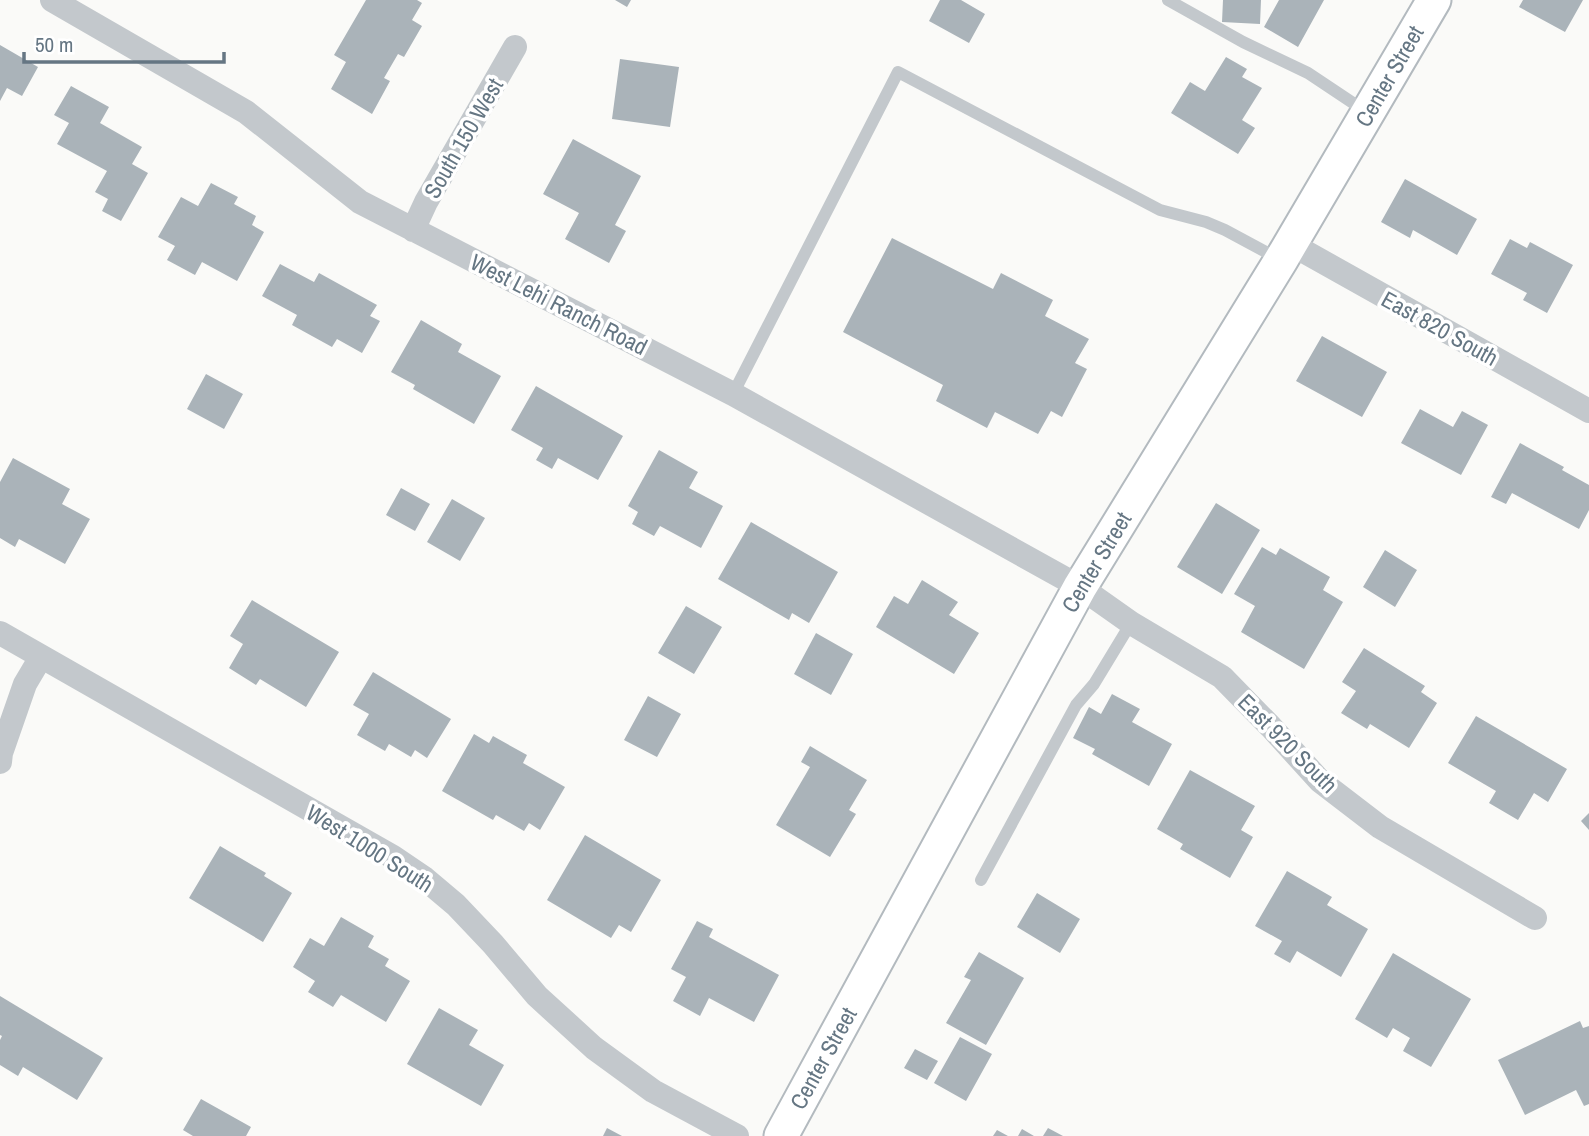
<svg xmlns="http://www.w3.org/2000/svg" width="1589" height="1136" font-family="'Archivo Narrow',sans-serif">
<style>
.building{fill:#aab3b9}
.lines{fill:none;stroke-linecap:round;stroke-linejoin:round}
.secondary-casing{stroke:#b3babf;stroke-width:37}
.lane{stroke:#c3c8cc;stroke-width:12}
.street{stroke:#c3c8cc;stroke-width:24}
.secondary{stroke:#fff;stroke-width:33}
.labels{text-anchor:middle;dominant-baseline:central;stroke-width:7;stroke-linejoin:round;paint-order:stroke}
.street-label{font-size:23px;fill:#657683;stroke:#fff}
</style>
<rect width="100%" height="100%" fill="#fafaf8"/>
<!-- building -->
<path class="building" d="M366,0H417L422,3L412,20L422,26L404,57L398,54L384,78L390,81L372,114L331,89L346,62L334,55Z
M615,0H631L627,7Z
M940,0H961L985,14L969,43L929,21Z
M1223,0H1261L1260,24L1222,22Z
M1279,0H1324L1298,47L1264,27Z
M1523,0H1583L1565,32L1519,7Z
M0,45L38,67L22,96L7,88L0,101Z
M1226,57L1247,69L1242,77L1262,88L1242,120L1255,128L1238,154L1171,113L1190,82L1205,91Z
M620,59L679,67L670,127L612,119Z
M71,86L109,107L100,123L142,147L132,164L148,173L121,221L102,211L108,199L95,192L107,171L57,144L69,123L54,115Z
M573,139L641,176L615,225L626,231L609,263L565,239L579,213L543,194Z
M1405,179L1477,219L1457,255L1413,230L1410,238L1381,222Z
M211,183L238,197L234,204L256,216L252,225L264,232L237,281L202,262L195,275L167,260L175,246L158,237L181,197L198,206Z
M892,238L993,289L1001,273L1053,300L1045,316L1089,339L1075,363L1087,369L1062,417L1051,411L1038,434L995,412L987,428L936,401L943,385L843,332Z
M1510,239L1527,248L1530,242L1573,265L1547,313L1523,300L1527,293L1491,274Z
M280,264L314,282L319,273L377,305L370,316L380,321L362,353L337,339L332,347L292,325L297,315L262,296Z
M421,320L462,344L458,352L501,376L474,424L413,389L415,385L391,372Z
M1322,336L1387,372L1362,417L1296,381Z
M206,374L243,394L224,429L187,409Z
M536,386L623,436L598,480L558,458L552,469L536,460L543,448L511,430Z
M1420,409L1453,427L1462,411L1488,425L1461,475L1401,443Z
M1520,443L1564,467L1562,470L1589,485V510L1579,529L1512,493L1506,504L1491,497Z
M659,450L698,472L689,488L723,506L701,548L660,526L654,536L632,524L638,512L628,506Z
M13,458L70,489L62,504L90,519L65,564L19,539L15,547L0,538V482Z
M401,488L430,504L415,531L386,515Z
M452,499L485,518L460,561L427,542Z
M1216,503L1260,530L1222,594L1177,567Z
M751,522L838,572L809,623L792,613L789,620L718,579Z
M1262,547L1276,555L1280,548L1330,577L1323,590L1343,602L1304,669L1241,632L1255,606L1234,594Z
M1385,550L1417,570L1395,607L1363,587Z
M922,580L958,602L949,615L979,633L954,674L876,627L894,596L908,604Z
M252,600L339,652L306,707L260,679L256,685L229,668L243,644L230,636Z
M686,606L722,627L694,674L658,653Z
M816,633L853,654L831,695L794,674Z
M1364,648L1425,686L1421,692L1437,703L1409,748L1370,724L1367,729L1341,713L1356,691L1342,682Z
M373,672L451,719L427,758L415,750L411,757L389,744L385,751L357,735L369,714L353,705Z
M1112,694L1140,709L1132,722L1172,744L1149,786L1092,754L1095,749L1073,738L1089,707L1101,714Z
M648,696L681,714L657,757L624,740Z
M1476,716L1567,769L1548,802L1534,793L1518,820L1489,803L1496,791L1448,763Z
M474,734L489,743L493,736L527,755L523,763L565,787L540,830L529,823L524,831L496,815L493,820L442,791Z
M810,746L867,780L849,810L856,814L830,857L776,825L810,767L801,762Z
M1190,770L1255,806L1241,830L1253,837L1230,878L1180,849L1183,844L1157,829Z
M1589,813V830L1581,821Z
M585,835L661,880L631,932L619,925L611,938L547,900Z
M220,846L266,873L264,876L292,893L263,942L189,898Z
M1287,871L1332,897L1327,905L1368,929L1341,977L1297,951L1290,963L1274,954L1282,941L1255,926Z
M1037,893L1080,919L1060,953L1017,927Z
M341,917L374,936L368,947L389,959L385,966L410,981L386,1022L341,995L333,1007L308,992L315,981L293,967L310,938L324,946Z
M697,921L713,929L709,937L779,975L754,1022L709,998L700,1016L673,1001L686,977L671,969Z
M979,952L1024,978L986,1045L946,1023L971,980L964,977Z
M1393,953L1471,999L1431,1067L1403,1051L1410,1038L1393,1028L1387,1038L1355,1019Z
M0,996L103,1058L77,1100L23,1067L18,1076L0,1065V1040L2,1036L0,1035Z
M439,1008L478,1030L469,1045L504,1065L481,1106L407,1064Z
M1580,1021L1583,1028L1589,1026V1104L1584,1106L1576,1090L1525,1115L1498,1060Z
M960,1037L992,1054L966,1101L934,1083Z
M915,1049L938,1061L927,1080L904,1068Z
M201,1099L251,1127L246,1136H193L183,1130Z
M607,1128L622,1136H603Z
M1048,1128L1063,1136H1043Z
M1022,1129L1034,1136H1018Z
M997,1130L1008,1136H993Z"/>
<g class="lines">
<defs>
<path id="secondary" d="M781,1136L1080,587L1281,260L1434,0"/>
</defs>
<!-- secondary casing -->
<use href="#secondary" class="secondary-casing"/>
<!-- lane -->
<path class="lane" d="M1168,0L1243,42L1308,73L1368,113
M733,394L898,72L1160,210L1206,222L1225,230L1279,259
M981,880L1076,705L1094,684L1131,623"/>
<!-- street -->
<path class="street" d="M52,0L246,112L360,202L733,394L1080,587L1131,623L1222,677L1271,727L1320,781L1380,827L1535,918
M413,230L426,202L515,47
M1291,244L1589,411
M0,633L393,857L424,878L456,905L493,944L537,996L594,1048L653,1091L737,1136
M0,762L1,753L25,684L41,657"/>
<!-- secondary -->
<use href="#secondary" class="secondary"/>
</g>
<g class="labels">
<!-- street labels -->
<g class="street-label">
<text transform="translate(1389 76) rotate(-60)">Center Street</text>
<text transform="translate(463 138) rotate(-60)">South 150 West</text>
<text transform="translate(559 304) rotate(27)">West Lehi Ranch Road</text>
<text transform="translate(1440 328) rotate(29)">East 820 South</text>
<text transform="translate(1096 562) rotate(-59)">Center Street</text>
<text transform="translate(1288 743) rotate(45)">East 920 South</text>
<text transform="translate(370 848) rotate(32)">West 1000 South</text>
<text transform="translate(823 1058) rotate(-61)">Center Street</text>
</g>
</g>
<!-- scale -->
<path d="M24 52v10h200v-10" fill="none" stroke="#657683" stroke-width="3.5"/>
<text x="35" y="52" font-size="21" fill="#657683" stroke="#ffffff" stroke-width="5" paint-order="stroke">50 m</text>
</svg>
